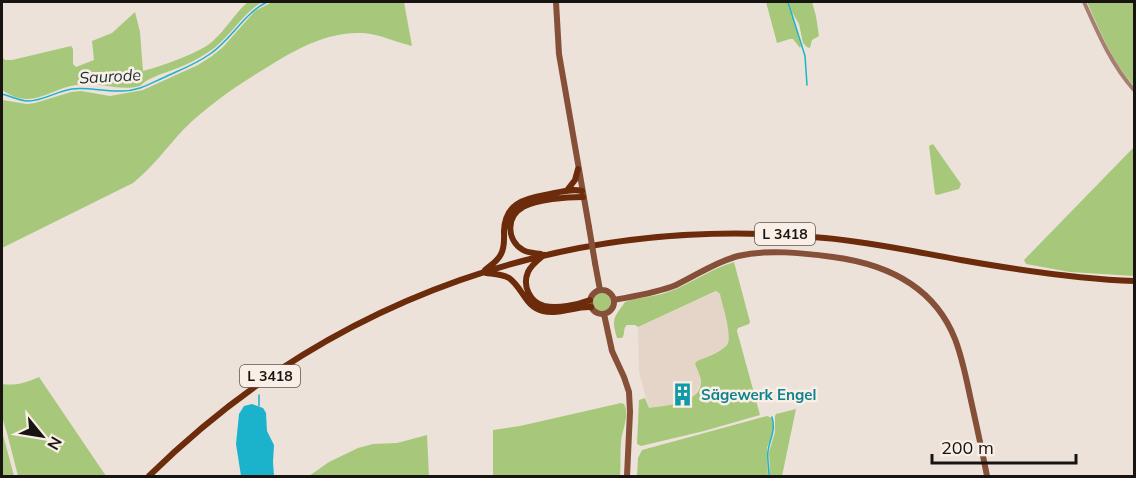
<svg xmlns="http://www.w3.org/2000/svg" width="1136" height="478" font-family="Mulish,sans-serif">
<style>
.built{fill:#e5d5c9}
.green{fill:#a7c87b}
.water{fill:#1ab3cb}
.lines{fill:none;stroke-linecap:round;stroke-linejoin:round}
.stream{stroke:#1ab3cb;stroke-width:1.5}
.street{stroke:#a67f70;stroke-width:4}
.secondary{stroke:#854f38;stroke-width:6}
.primary{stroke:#6c2b0b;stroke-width:6}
.secondary-bridge{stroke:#854f38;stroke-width:6}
.labels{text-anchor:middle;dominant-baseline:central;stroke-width:5;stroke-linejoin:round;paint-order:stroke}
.shield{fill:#f9efe7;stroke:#5c5652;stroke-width:1.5}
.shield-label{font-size:14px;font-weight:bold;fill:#181412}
.culture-label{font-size:15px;font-weight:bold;fill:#0d838f;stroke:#f9efe7;text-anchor:start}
.water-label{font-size:16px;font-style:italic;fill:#172e33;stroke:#f9efe7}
</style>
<rect width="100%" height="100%" fill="#ece2da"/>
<!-- built -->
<path class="built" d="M716,292L720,294L730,337L727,345L721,350L697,361L696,364L701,382L696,393L691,399L685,402L649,408L639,372L638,327Z"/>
<!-- green -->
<path class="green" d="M248,2H262C240,15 229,40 207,53C198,59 188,64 178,68C165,73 149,77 140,86C119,92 97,81 76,85C59,87 44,99 27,99C18,99 9,95 2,90V57L5,60H12L71,46L73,49V64L76,67L94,60L92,41L112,33L135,12L140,32L143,71C159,67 202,52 213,41C226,29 235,13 248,2Z
M272,2H404L412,46C395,42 380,34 363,33C322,31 286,55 253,76C229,91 204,109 184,129C167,147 152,168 133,183L2,248V100L27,104L35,103L71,92L81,91L110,96L143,90L198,65L212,56L223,47L255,11Z
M766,2H788L801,46L800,48L793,39H790L777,43Z
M789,2H812L816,16L819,36L812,40L810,48L807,47L803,43L799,24L792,12Z
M1087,2H1134V86C1112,62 1100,31 1087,2Z
M933,144L961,184L959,189L937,195L935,194L929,146Z
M1134,147V276L1070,272L1026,264L1024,260Z
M734,262L750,322L749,324L738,328L737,331L760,415L704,431L641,446L637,444L639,400L645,398L649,408C664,405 700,405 701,382C701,377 697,369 695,364L697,361C706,357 720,353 727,345C733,337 722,305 720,294L716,291L638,327L635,325H627C622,329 626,334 622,338H617C611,318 614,318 625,302C639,297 654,297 668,292C691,284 710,269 734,262Z
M593 302a9 9 0 1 1 18 0a9 9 0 1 1-18 0Z
M39,377L106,476H18L7,433L2,417V384C16,386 25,383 39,377Z
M621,403L624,404C630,415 622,430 621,442C620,453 621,465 620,476H493V430L520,426Z
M796,409L782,476H770L769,452L775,432V416L776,414Z
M767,416L772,418L773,425V432L767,448V456L768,476H637L638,458L642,450Z
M2,431L14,476H2Z
M427,435L429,476H309L329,462L358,448L373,444L397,443Z"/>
<!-- water -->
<path class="water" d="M252,404L263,408L266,413L267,431L274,445L273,462L274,476H241L236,444L239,414L244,406Z"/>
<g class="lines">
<!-- stream -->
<path class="stream" d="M788,2L805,56L807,85
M2,94C10,96 19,101 28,101C43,101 57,91 72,89C89,87 105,92 122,91C139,91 151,83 165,77C180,70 196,64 210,54C232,39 243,14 267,2
M259,395V406
M769,476C769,468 767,459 768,451C770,437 776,432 772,417"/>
<!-- street -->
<path class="street" d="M1084,2C1098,33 1111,64 1134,90"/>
<!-- secondary -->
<path class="secondary" d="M556,2L559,54L589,227
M595,263L600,290
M590 302a12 12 0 1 1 24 0a12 12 0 1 1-24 0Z
M614,300C635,296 656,293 676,285C697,275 715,262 738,256C768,249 802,253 833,257C886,264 934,286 955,339C962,357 966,377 970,396C976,423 982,450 987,476
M604,314L612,351L624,377L629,392L630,412L627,476"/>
<!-- primary -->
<path class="primary" d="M568,189L575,180L578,169
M541,254C535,253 528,253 523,250C506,240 506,216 523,207C537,199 567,197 583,197
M544,255C538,260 531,265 528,272C522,286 530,302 544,306C558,309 577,305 590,300
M485,270C491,265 498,261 501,254C505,247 504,238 504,231C505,204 523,199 545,195C557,193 570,188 582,191
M486,273C494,274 502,274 509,278C523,288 525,307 543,311C559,315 575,306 591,307
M149,476C332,296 570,213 825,238C871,242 916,252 961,260C1018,270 1076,279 1134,281"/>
<!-- secondary-bridge -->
<path class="secondary-bridge" d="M589,227L595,263"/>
</g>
<!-- icons -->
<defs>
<symbol id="building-bare" viewBox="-9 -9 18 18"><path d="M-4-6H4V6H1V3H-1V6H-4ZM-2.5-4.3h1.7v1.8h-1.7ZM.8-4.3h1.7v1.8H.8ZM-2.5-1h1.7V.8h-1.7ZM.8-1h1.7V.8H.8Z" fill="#0f9aa8" stroke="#f9efe7" stroke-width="2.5" paint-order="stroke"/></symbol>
</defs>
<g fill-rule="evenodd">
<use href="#building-bare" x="666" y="378" width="33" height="33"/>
</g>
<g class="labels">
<!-- shield labels -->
<g class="shield">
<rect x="755" y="223" width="60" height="22" rx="4.5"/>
<rect x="240" y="365" width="60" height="22" rx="4.5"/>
</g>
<g class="shield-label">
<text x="785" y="234">L 3418</text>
<text x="270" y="376">L 3418</text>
</g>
<!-- culture labels -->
<g class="culture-label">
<text x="701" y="394">Sägewerk Engel</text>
</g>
<!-- water labels -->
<g class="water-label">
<text transform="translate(110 76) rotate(-3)">Saurode</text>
</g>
</g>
<!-- border -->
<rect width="1136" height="478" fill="none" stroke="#181412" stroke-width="6"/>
<!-- north arrow -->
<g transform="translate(42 436) rotate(120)" stroke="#f9efe7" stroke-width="4.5" paint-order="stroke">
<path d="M0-4.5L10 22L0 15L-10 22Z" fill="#181412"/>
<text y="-9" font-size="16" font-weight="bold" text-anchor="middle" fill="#181412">N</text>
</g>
<!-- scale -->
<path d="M932 454v9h144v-9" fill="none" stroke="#181412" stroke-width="3"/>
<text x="941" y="454" font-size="18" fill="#181412" stroke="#f9efe7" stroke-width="4.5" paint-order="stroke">200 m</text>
</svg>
